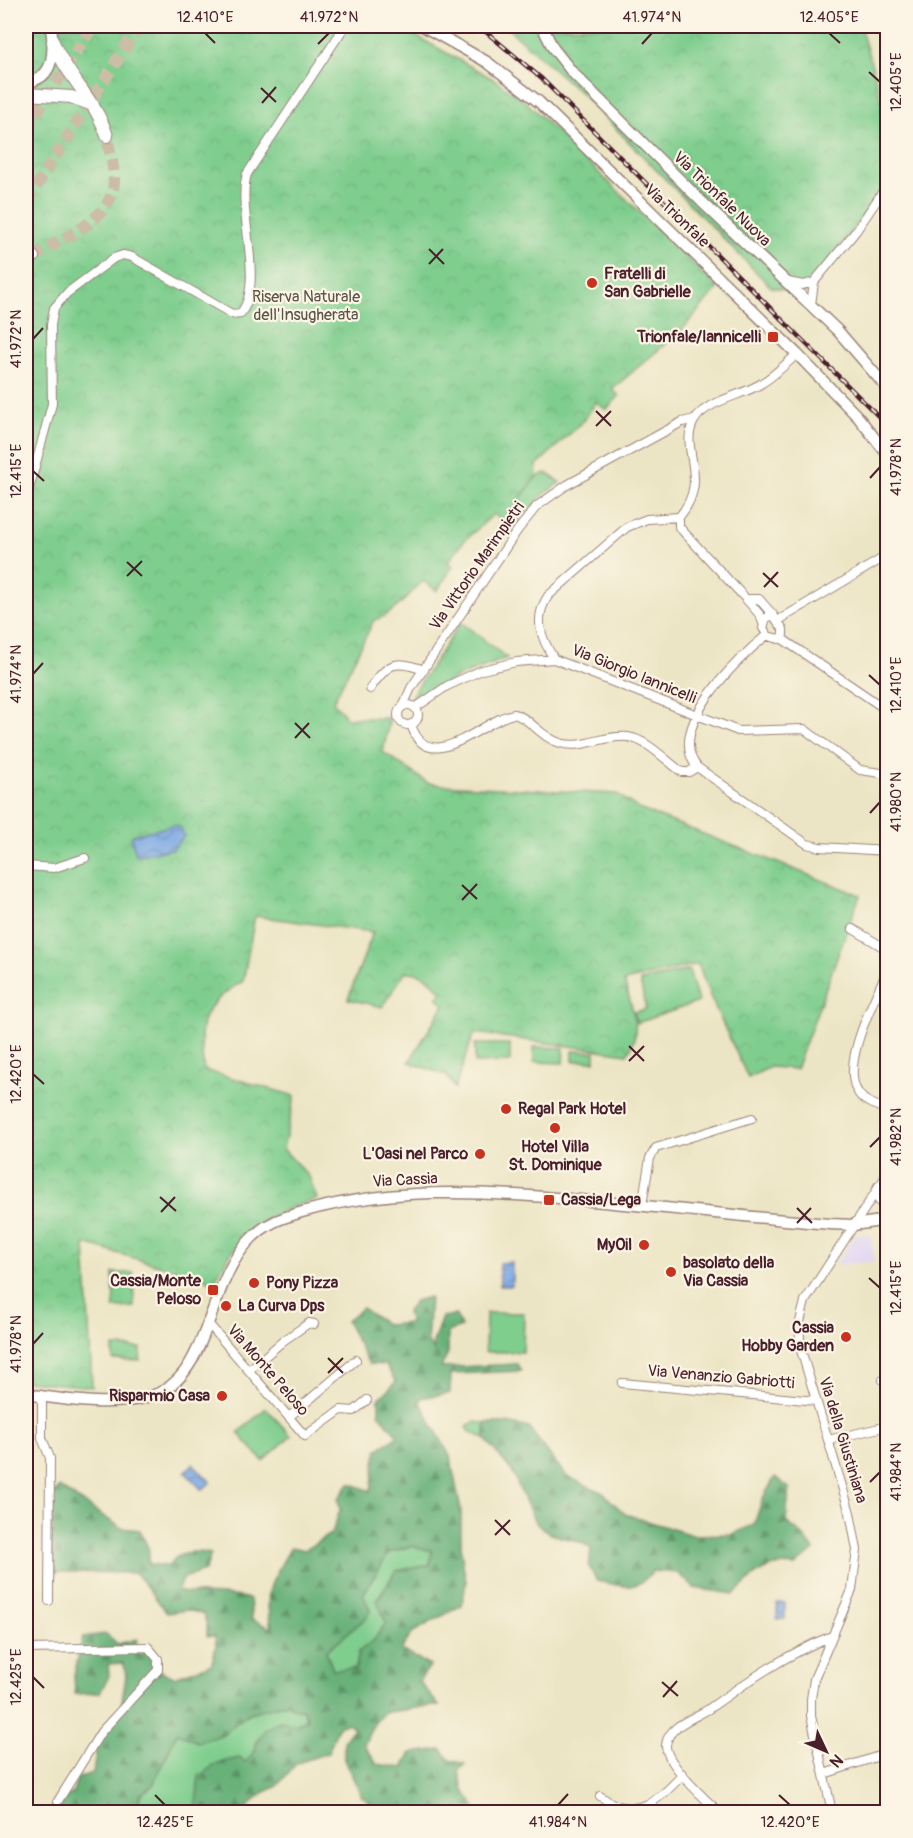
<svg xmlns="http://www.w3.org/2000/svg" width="913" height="1838" font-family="Pangolin,sans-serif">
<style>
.built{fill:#dfd5f5}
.grass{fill:#7fce8e;stroke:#64765c;stroke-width:1.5}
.forest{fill:url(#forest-firs);stroke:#586852;stroke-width:1.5;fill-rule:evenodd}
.park{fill:url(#park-crowns);stroke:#64765c;stroke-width:1.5}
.water{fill:url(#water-waves);stroke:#626488;stroke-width:1.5}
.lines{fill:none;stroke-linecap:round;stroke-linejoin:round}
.highway-tunnel{stroke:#ccbda6;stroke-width:12;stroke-dasharray:12 6;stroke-linecap:butt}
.minor-casing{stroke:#9b8278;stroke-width:10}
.major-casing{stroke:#9b8278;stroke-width:13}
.highway-casing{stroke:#9b8278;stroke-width:14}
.minor{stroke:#fff;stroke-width:8}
.major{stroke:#fff;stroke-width:10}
.highway{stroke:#fff;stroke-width:12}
.rail-casing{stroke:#4a1f2b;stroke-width:4.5}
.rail{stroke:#fcf5e5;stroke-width:2;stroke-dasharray:7;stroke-linecap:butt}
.ticks{fill:none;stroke:#4a1f2b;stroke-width:2}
.poi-dot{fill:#c8321e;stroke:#fcf5e5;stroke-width:2}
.labels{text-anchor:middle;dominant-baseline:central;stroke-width:4.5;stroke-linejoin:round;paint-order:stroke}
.street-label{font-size:16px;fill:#4a1f2b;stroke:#fcf5e5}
.poi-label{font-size:16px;font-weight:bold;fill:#4a1f2b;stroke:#fcf5e5;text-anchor:start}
.park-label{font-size:16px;fill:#5a5449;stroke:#fcf5e5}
.neatline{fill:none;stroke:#4a1f2b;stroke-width:2}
.ticks-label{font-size:15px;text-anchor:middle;fill:#4a1f2b}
</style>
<defs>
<pattern id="forest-firs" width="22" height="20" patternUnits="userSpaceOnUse" patternTransform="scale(1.5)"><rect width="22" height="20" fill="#67b179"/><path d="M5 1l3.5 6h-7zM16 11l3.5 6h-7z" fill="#578f63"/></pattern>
<pattern id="park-crowns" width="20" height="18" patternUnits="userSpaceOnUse" patternTransform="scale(1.5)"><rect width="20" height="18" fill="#7fce8e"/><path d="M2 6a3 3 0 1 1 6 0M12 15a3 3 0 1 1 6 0" fill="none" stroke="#6fb07b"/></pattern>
<pattern id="water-waves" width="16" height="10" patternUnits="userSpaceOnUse" patternTransform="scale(1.5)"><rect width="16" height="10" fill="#7ba9e4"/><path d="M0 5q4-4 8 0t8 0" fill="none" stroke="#6789b9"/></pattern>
</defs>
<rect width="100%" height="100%" fill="#fcf5e5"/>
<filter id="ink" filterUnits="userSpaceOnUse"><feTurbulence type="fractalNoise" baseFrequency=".0167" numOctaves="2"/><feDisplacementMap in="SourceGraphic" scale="12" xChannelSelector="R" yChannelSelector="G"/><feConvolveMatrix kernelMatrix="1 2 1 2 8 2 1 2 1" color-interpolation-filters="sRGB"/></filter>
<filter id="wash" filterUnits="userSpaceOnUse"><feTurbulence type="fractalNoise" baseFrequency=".008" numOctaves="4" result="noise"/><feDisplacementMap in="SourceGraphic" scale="24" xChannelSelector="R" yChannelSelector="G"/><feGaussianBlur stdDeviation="1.35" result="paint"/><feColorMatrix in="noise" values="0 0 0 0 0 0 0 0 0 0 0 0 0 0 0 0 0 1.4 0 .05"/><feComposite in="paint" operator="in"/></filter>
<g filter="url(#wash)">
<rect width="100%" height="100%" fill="#ece5c5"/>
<!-- built -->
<path class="built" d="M856,1234L871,1236L874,1261L835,1265Z"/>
<!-- grass -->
<path class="grass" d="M546,473L560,482L542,496L513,530L503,521L536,477Z
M461,622L507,658L457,677L412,702L410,701L412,695Z
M689,970L698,1002L637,1023L634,1012L646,1009L640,981Z
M475,1044H510V1062L475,1063Z
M534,1047L564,1048L563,1063L534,1062Z
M573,1051L595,1052V1061H573Z
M113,1273H133L134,1307L114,1308Z
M486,1313H524L523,1352H485Z
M113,1347L141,1348L140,1361L113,1360Z
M266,1408L291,1436L263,1461L238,1433Z
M474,1422L485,1423V1439L469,1431L467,1426Z
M411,1546L432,1551L430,1565L396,1571L377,1599L386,1623L373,1641L359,1651L356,1669L333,1671L326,1651L370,1611L363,1595L389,1552Z
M287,1703L292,1708L303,1710L307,1719L296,1725L280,1721L256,1741L253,1755L246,1763L197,1796L195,1812H136L140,1795L153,1785L177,1732L220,1736L249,1713Z"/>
<!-- forest -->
<path class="forest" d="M430,1297L427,1341L434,1350L433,1342L442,1317L456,1315L461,1327L448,1332V1353L441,1368L517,1364L521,1371L451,1374L450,1393L421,1398L420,1402L450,1456L461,1510V1551L466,1582L462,1605L413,1632L401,1650L430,1666L419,1681L439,1706C419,1705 403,1712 384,1712L373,1725L364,1745L377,1764L403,1768L411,1753L441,1749L450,1760L465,1764L458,1771L465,1793L476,1808H455L437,1812H383L361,1796L344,1757V1741L354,1728L348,1723L339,1725L328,1753L297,1763L276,1787L261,1794L243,1812H195L199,1776L218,1763L239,1758L246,1762C263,1745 251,1734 280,1721L296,1725L306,1720L303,1710L292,1708L287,1703L249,1713L220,1736L197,1742L177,1733L153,1785L140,1795L136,1812H48L54,1804L73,1793L77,1778L93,1773L99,1734L122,1707C121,1692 130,1677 123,1663L108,1664L109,1676L100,1693L75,1694L74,1675L83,1637L106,1634L118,1644L137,1639L135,1655L153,1651L158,1670L174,1677L212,1664L216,1646L215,1636H207V1625L203,1614L187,1610L167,1613L136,1573L52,1572V1496L59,1487L121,1528L140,1530L149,1550V1564L168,1566C178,1551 195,1550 211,1554L205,1571L184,1578L177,1591C204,1597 223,1592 250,1599L252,1620L271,1628C263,1589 272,1581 291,1547L305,1550L332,1533L340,1510L338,1500L349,1483L371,1491L377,1450L398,1436L379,1414V1399L396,1382L386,1365L369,1364L346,1321L362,1308L387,1325L410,1323L407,1312L415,1301ZM411,1546L432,1551L430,1565L396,1571L377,1600L386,1623L373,1641L359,1651L356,1668L333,1670L326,1651L366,1618L370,1611L363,1594L389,1553Z
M485,1423H507L529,1428L566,1476L603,1493L625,1514L692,1535L732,1534L754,1525L763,1498L775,1477L789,1488L786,1522L801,1533L814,1550L795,1566C765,1562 755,1575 734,1594L694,1588L678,1573L653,1571C636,1593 622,1586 597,1581L589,1567L591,1548L583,1543L551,1534L535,1522L511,1470L485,1439Z"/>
<!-- park -->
<path class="park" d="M26,26H398L495,80L528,104L718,288L681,331L612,389L619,396L606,410L596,402L584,420L537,465L536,477L503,521L494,514L464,541L448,562L453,566L437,591L423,581C409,594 393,616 374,620L333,702L347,718H390L383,752L428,783L441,785L617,794L639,809L860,895L796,1069L770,1067L748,1078L711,998L698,964L624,981C631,1006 644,1032 627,1054L474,1033L455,1088L446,1075L409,1062L444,1005L437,997L442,992C430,980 423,971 405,972L382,1007L348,999L373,932L255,916L243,981C200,1007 197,1022 204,1070L295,1096L283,1149L309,1177L317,1199C262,1215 238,1231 214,1284L204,1278L85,1244L92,1387L26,1381Z
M505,26H860C872,70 903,147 882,190L805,293L771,287L580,92Z"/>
<!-- water -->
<path class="water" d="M175,825L181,828L184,836L173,849L136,855L131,838L133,835Z
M512,1262V1286H500L499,1263Z
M193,1464L211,1482L202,1490L185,1472Z
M777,1603H785V1619H777Z"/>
</g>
<g filter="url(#ink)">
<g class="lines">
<!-- highway-tunnel -->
<path class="highway-tunnel" d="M26,129L93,26
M26,202L139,26
M33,257C62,236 115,222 114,178C114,164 109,150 107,136"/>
<defs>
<path id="minor" d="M788,282L803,285L814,282
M811,305L814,282L856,231L888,184
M26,500L52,404L51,325L54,308L67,293L114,258L123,255L132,257L232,314L241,313C265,283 236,209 247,174L345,26
M679,517V527L746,599
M773,615L783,629V635L779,639L768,636L763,628L766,618Z
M779,620L888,555
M763,623L760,615L746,599H759L773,615
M767,635C738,658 665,728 697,767L807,844L819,847L888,851
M781,638L888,711
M554,659C541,638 533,619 548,596L627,527L647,519L679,517C712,479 678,449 694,421C706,400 743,396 762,383C775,375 786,364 797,354
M370,689C388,663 394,659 424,670
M398 715a10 10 0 1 1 20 0a10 10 0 1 1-20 0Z
M403,706L411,688L517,531L537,506L567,485L682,422L695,419
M415,708L447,686L482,670L516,662L554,659L738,731L804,729L860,770L888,774
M411,724C428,781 486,717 514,714C529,717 540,737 560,743C584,750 604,734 628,737C648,740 666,761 682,772H689L697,767
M26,866L54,868L85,858
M853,929L888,950
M888,969C876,997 838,1067 859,1094C865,1103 878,1106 888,1110
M642,1205L650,1158L656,1148L752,1118
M207,1322L305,1436L341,1410L354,1411L367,1400
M249,1370L283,1341L309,1323L314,1324
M883,1380L888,1379
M622,1383L816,1401
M42,1396V1438L50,1458L49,1601
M289,1417L356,1360
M828,1440L888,1426
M26,1649L148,1647L158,1659V1670L101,1732L58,1801
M824,1774L888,1753
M600,1796C635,1822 658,1802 683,1774
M719,1812C706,1800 665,1763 666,1745C668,1725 696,1718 710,1708C748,1681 788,1653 832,1636
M832,1812L811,1716V1699L814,1679L852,1590L857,1550L850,1513L801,1350L799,1326L805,1301L888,1173"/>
<path id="major" d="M423,26L487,62L539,102L797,354L858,417L888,455
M542,26L553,48L572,72L702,202L838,331L888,389
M26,82C56,79 54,49 51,26
M879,1187V1199L888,1210
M26,1394C64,1399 109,1408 148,1397C224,1377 199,1245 286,1217C383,1185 481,1191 580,1200C664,1207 747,1217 830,1224L853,1225L888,1220"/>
<path id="highway" d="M53,42C67,77 96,100 107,136
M26,94L71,97L93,105
M26,262L33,257"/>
</defs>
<!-- minor casing -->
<use href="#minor" class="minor-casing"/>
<!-- major casing -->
<use href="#major" class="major-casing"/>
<!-- highway casing -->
<use href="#highway" class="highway-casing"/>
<!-- minor -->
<use href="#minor" class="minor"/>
<!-- major -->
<use href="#major" class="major"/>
<!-- highway -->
<use href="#highway" class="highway"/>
<defs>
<path id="rail" d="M479,26L542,79L888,426"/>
</defs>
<!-- rail casing -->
<use href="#rail" class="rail-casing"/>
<!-- rail -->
<use href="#rail" class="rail"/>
</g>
</g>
<!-- ticks -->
<path class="ticks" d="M205,33L215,43M829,33L840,43M318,44L329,33M642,44L652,33M869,72L880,82M261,88L276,102M262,103L276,87M429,249L444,264M429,264L443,249M33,339L43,328M596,411L611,426M596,426L611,411M33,471L44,481M870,478L880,467M127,562L142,576M763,573L778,587M127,576L142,561M764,587L778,572M33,674L43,663M869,675L880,685M295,723L310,738M295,738L309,723M870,813L880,802M462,885L477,899M462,900L477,884M629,1046L644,1061M629,1061L644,1046M33,1074L44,1084M870,1147L880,1137M160,1197L176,1211M797,1208L812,1223M161,1212L175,1197M797,1223L811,1208M869,1278L880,1288M33,1344L43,1333M328,1358L343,1373M328,1373L343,1358M870,1482L880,1472M495,1520L510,1535M495,1535L510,1520M33,1677L44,1688M662,1682L678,1696M663,1697L677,1681M155,1795L165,1805M779,1795L790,1805M558,1805L568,1794"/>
<!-- markers -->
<g class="poi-dot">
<circle cx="592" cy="283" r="6"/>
<rect x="767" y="331" width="12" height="12" rx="3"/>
<circle cx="506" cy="1109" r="6"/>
<circle cx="555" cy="1128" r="6"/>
<circle cx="480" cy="1154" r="6"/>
<rect x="543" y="1194" width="12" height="12" rx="3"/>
<circle cx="644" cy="1245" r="6"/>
<circle cx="671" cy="1272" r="6"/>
<circle cx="254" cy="1283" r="6"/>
<rect x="207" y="1284" width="12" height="12" rx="3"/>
<circle cx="226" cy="1306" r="6"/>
<circle cx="846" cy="1337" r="6"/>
<circle cx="222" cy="1396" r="6"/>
</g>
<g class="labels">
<!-- street labels -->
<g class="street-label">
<text transform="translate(722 199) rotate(44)">Via Trionfale Nuova</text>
<text transform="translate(677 216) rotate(44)">Via Trionfale</text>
<text transform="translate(477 566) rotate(-55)">Via Vittorio Marimpietri</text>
<text transform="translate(634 674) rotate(22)">Via Giorgio Iannicelli</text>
<text transform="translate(405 1180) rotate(-3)">Via Cassia</text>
<text transform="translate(268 1370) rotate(49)">Via Monte Peloso</text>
<text transform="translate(721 1377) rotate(5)">Via Venanzio Gabriotti</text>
<text transform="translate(843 1440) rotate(73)">Via della Giustiniana</text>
</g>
<!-- poi labels -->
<g class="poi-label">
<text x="604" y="274">Fratelli di<tspan x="604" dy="18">San Gabrielle</tspan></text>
<text x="761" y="337" text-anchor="end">Trionfale/Iannicelli</text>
<text x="518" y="1109">Regal Park Hotel</text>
<text x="555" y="1147" text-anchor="middle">Hotel Villa<tspan x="555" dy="18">St. Dominique</tspan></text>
<text x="468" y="1154" text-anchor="end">L'Oasi nel Parco</text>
<text x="561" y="1200">Cassia/Lega</text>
<text x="632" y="1245" text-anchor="end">MyOil</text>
<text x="683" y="1263">basolato della<tspan x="683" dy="18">Via Cassia</tspan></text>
<text x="201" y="1281" text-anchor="end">Cassia/Monte<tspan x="201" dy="18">Peloso</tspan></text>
<text x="266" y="1283">Pony Pizza</text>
<text x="238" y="1306">La Curva Dps</text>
<text x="834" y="1328" text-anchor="end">Cassia<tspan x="834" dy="18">Hobby Garden</tspan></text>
<text x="210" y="1396" text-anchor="end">Risparmio Casa</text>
</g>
<!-- park labels -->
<g class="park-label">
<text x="306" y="297">Riserva Naturale<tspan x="306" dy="18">dell'Insugherata</tspan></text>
</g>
</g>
<!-- margin -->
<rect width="913" height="1838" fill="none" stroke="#fcf5e5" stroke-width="66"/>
<!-- north arrow -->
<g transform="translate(826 1751) rotate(134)" stroke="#fcf5e5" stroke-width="4.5" paint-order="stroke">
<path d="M0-4.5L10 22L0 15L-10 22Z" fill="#4a1f2b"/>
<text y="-9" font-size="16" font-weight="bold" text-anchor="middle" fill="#4a1f2b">N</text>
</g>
<rect x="33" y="33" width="847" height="1772" class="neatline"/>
<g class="ticks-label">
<text x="205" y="22">12.410°E</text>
<text x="329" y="22">41.972°N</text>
<text x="652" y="22">41.974°N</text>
<text x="829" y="22">12.405°E</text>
<text transform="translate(896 82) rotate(-90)" y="5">12.405°E</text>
<text transform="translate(16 339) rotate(-90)" y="5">41.972°N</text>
<text transform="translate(896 467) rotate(-90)" y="5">41.978°N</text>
<text transform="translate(16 471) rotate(-90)" y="5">12.415°E</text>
<text transform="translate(16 674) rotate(-90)" y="5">41.974°N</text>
<text transform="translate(896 685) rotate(-90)" y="5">12.410°E</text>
<text transform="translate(896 802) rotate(-90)" y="5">41.980°N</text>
<text transform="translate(16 1074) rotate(-90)" y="5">12.420°E</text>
<text transform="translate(896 1137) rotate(-90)" y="5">41.982°N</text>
<text transform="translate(896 1288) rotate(-90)" y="5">12.415°E</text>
<text transform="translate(16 1344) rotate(-90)" y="5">41.978°N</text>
<text transform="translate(896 1472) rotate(-90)" y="5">41.984°N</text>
<text transform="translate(16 1677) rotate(-90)" y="5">12.425°E</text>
<text x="165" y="1827">12.425°E</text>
<text x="558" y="1827">41.984°N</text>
<text x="790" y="1827">12.420°E</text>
</g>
</svg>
